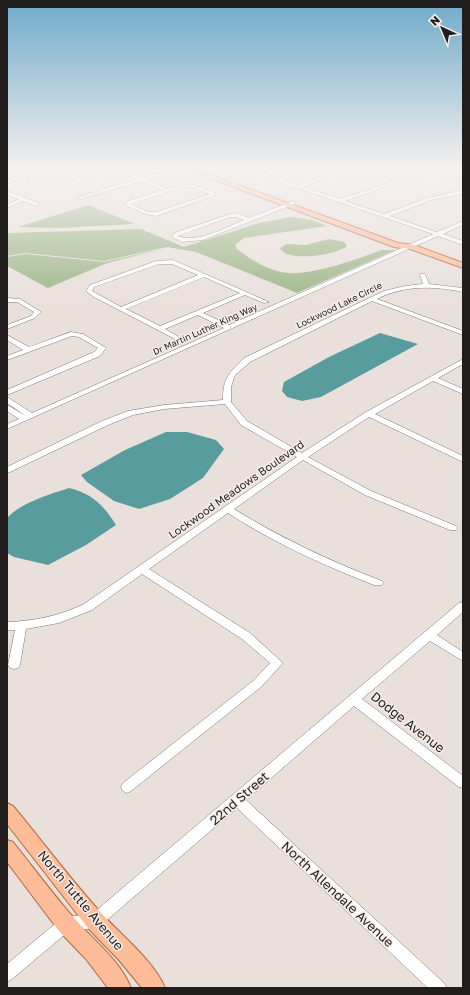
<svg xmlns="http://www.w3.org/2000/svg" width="470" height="995" font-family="'Golos Text',sans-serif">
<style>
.forest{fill:#9db689}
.water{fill:#599c9d}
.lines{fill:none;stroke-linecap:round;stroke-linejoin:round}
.minor-casing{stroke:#7e7673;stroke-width:1}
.major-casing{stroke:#b06840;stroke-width:2}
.minor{fill:#fff;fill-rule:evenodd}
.major{fill:#febc98;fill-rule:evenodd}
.labels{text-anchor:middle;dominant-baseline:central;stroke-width:3;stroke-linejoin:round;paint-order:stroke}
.far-street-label{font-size:9px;fill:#211d1c;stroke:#f6edea}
.street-label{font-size:11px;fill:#211d1c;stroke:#f6edea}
.near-street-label{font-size:13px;fill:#211d1c;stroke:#f6edea}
</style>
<rect width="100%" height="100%" fill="#e9e0dc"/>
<!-- forest -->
<path class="forest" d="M88,205L135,224L59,228L18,227Z
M290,217L312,220L327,226L244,238L236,244V248C248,258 265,269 281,272C307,278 357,259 382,250H395L297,293L196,252L167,247L104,261L26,253L7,256V233L141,229L184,247L259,223Z
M329,239L344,242L347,246C337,255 286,263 280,248L287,244L306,245Z
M167,248L107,263L48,288L7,266V257L26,254L104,262Z"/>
<!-- water -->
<path class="water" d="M380,333L418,344L321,397L302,401L287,397L282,391L284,382L329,357Z
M166,432H187L216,440L224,449L203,478L170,499L139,509L114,501L87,482L81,475L125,450Z
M69,488C92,493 104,506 116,525L86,545L48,565L14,557L7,553V518C22,502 48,495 69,488Z"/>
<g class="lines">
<defs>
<path id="minor" d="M22,168H29L67,183L78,180L51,168H57L83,179L97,175L82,168H89L102,173L114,170L113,168L122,169L141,178L170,170L172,171V172L146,180L168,189L191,184L214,192L216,195L156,216L145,214L125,205L128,201L163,190L141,181L81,199L76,198L136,179L118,172L67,186L28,171L7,178V175L24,170ZM183,187H191L210,194L156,212H148L131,204Z
M209,168H216L199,174L197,173Z
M266,168H274L263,173L298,185L344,168H351L303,187L340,199L401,179L463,169V171L402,181L345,201L384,214L428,198L463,190V194L431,200L390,216L437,232L463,221V225L443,234L463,241V245L438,236L7,429V424L19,419L7,411V405L26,416L7,403V397L32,413L224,328L198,315L165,329L184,340L183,341H179L94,297L86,291L90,285L156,261L173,260L269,302L264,303L245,295L203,313L229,325L433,234L259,175L257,172ZM159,264H172L198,275L121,307L92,291L94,287ZM204,277L240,293L160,326L126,309Z
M25,178L29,179L7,189V185Z
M7,191L39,203L40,204L37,206L23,201L7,208V204L19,199L7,195Z
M293,201L295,202V204L203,240L182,242L172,237L174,233L227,215L236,213L249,218ZM230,217H236L244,220C226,227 197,244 178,236Z
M421,274H425L429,284L463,288V292C434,286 404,285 377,299L463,331V335L372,301L250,362L235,375L231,387V402L247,421L302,453L366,412L463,359V364L438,378L463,389V394L433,381L375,414L463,456V462L369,417L308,457L371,491L456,526L458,528L456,530H450L365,495L303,460L234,509C281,538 330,561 382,581L383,583L382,585H374C323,565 274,543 228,513L149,569L250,633L283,663L261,687L131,791L127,793L123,791L121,787L123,783L253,681L270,663L242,639L142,574L92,610L59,623L26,629L20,665L18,668L14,669L10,668L8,665L15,630H7V622C35,621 59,616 84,604L297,457L241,425L225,404L164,409L133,415L108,425L10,472L7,473V467L102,421L128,411L164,405L223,400C223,378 229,373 244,358L384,291L405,286L423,284L420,275Z
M7,298L20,299L41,312L35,318L7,329V325L31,316L34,312L17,302H7Z
M71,332L83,334L106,348L100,356L7,395V390L94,352L98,348L79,337L72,336L7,360V356L23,350L7,340V335L29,347Z
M463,602V612L437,635L463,652V661L430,641L362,699L463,776V788L459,787L354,706L246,800L444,983L447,988H428L237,808L100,926L95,928L69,931L12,979L7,982V964L61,919L66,917L92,914L459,603Z"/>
<path id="major" d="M183,168H192L398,243L414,245L463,263V268L410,249L394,247Z
M7,803L13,806C43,842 71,880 102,914C121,935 155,962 165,988H142L119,960L88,928L7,824Z
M7,840L13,842C33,867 52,893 73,917C92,939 120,960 131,988H108L86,959L59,931L7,862Z"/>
</defs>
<!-- minor casing -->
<use href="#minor" class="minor-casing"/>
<!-- major casing -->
<use href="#major" class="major-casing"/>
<!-- minor -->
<use href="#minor" class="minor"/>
<!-- major -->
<use href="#major" class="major"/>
</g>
<!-- sky -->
<linearGradient id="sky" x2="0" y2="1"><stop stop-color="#6faaca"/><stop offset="0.55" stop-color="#f5f1ef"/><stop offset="1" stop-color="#f5f1ef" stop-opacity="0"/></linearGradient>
<rect width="470" height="307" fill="url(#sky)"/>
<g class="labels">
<!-- far-street labels -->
<g class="far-street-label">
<text transform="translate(339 305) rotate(-26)">Lockwood Lake Circle</text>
<text transform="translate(205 329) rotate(-24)">Dr Martin Luther King Way</text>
</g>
<!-- street labels -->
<g class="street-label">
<text transform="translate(236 489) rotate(-35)">Lockwood Meadows Boulevard</text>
</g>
<!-- near-street labels -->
<g class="near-street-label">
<text transform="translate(408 722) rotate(38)">Dodge Avenue</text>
<text transform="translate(239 798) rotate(-41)">22nd Street</text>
<text transform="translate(338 894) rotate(43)">North Allendale Avenue</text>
<text transform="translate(81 900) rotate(50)">North Tuttle Avenue</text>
</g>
</g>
<!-- border -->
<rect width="470" height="995" fill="none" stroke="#211d1c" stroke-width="16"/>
<!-- north arrow -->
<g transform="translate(442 28) rotate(316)" stroke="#f6edea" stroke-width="3" paint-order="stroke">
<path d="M0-3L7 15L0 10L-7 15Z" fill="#211d1c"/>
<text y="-6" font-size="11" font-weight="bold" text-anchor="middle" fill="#211d1c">N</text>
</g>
</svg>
